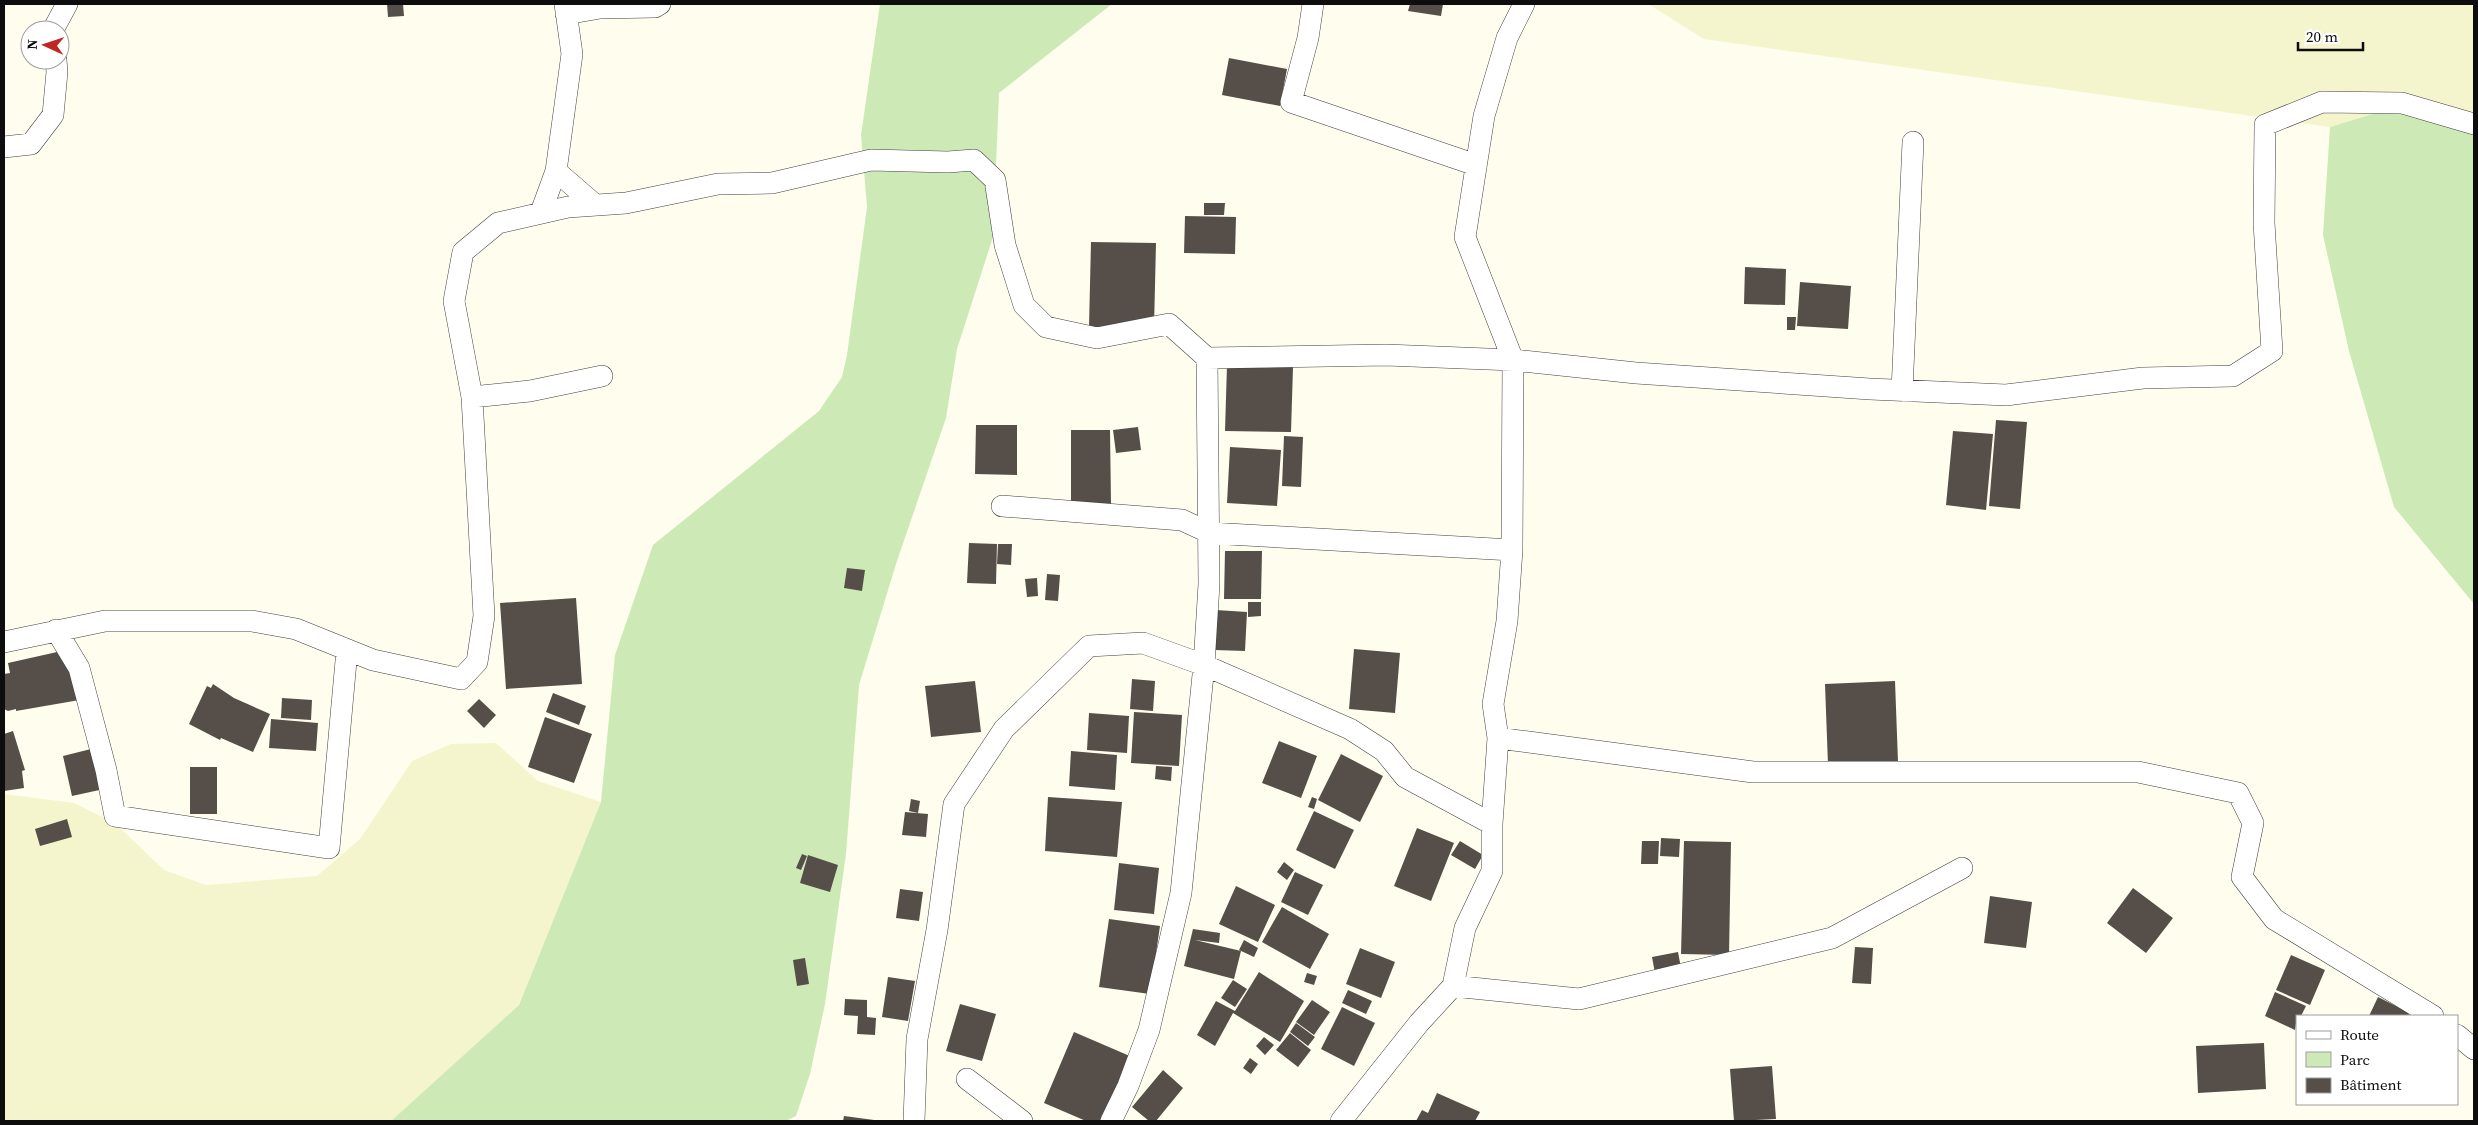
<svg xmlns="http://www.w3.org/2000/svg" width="2478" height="1125" font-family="'Source Serif 4',serif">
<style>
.farmland{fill:#f5f5cd}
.green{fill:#cdeab6}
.building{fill:#564f49}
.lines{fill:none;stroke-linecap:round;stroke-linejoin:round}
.street-casing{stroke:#404040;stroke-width:22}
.street{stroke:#fff;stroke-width:21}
</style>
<rect width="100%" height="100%" fill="#fffded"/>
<!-- farmland -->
<path class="farmland" d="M1648,4H2474V129L2392,108L2330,127L1704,39Z
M496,743L538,781L601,802L519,1005L391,1121H4V794L74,803L115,823L164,870L206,885L317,876L360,839L412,761L451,744Z"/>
<!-- green -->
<path class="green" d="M880,4H1112L999,93L993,237L957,349L946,418L896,564L859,685L846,854L825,1004L810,1074L796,1116L786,1121H391L519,1005L601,802L615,655L653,545L819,411L842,377L847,355L867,207L861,135Z
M2392,108L2474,129V604L2394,507L2349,351L2323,235L2330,127Z"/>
<!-- building -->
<path class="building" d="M387,4H403L404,16L388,17Z
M1410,4H1443L1441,16L1408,11Z
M1229,58L1287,69L1280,106L1222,95Z
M1204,203H1225L1224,215H1204Z
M1185,216L1236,217L1235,254L1184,253Z
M1091,242L1156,243L1154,328L1089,327Z
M1745,267L1786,269L1785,305L1744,304Z
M1800,282L1851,286L1848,329L1797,326Z
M1787,317H1796L1795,330H1787Z
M1227,365L1293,367L1291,432L1225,431Z
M1996,420L2027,422L2020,509L1989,506Z
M976,425H1017V475L975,474Z
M1138,427L1141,450L1116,453L1113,430Z
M1071,430H1110L1111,504H1071Z
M1953,431L1993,434L1986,510L1946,505Z
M1284,436L1303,437L1301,487L1282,486Z
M1230,447L1281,450L1277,506L1227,503Z
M969,543L997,544L996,584L967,583Z
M998,544H1012L1011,565L997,564Z
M1225,551H1262L1261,599H1224Z
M847,568L865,570L862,591L844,588Z
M1047,574L1060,575L1058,601L1045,600Z
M1037,578L1038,596L1027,597L1025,579Z
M576,598L582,684L506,689L500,603Z
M1248,602H1261V616L1248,617Z
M1216,610L1247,612L1245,651L1214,650Z
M1354,649L1400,653L1395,713L1349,709Z
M66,650L91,698L16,711V709L8,711L4,709V674L10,673L8,663Z
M1132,679L1155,681L1153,711L1130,709Z
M975,681L981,732L931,737L925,686Z
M1895,681L1898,762L1828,765L1825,684Z
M213,684L234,698L270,714L253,752L221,738L220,740L189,724L207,686L211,688Z
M553,693L586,706L579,725L546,712Z
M282,698L312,700L311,720L281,718Z
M479,699L496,715L484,728L467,711Z
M1134,712L1182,715L1179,766L1131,763Z
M1089,713L1129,716L1127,753L1087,750Z
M545,717L592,734L574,783L528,767Z
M271,719L318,723L316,751L269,748Z
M13,731L25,770L22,771L24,788L4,791V734Z
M1279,741L1317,756L1301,798L1262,783Z
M95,748L104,789L72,796L63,756Z
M1071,751L1117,755L1115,790L1069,786Z
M1341,754L1383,776L1360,822L1318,800Z
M1156,766L1172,767L1171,781L1155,779Z
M190,767H217V814H190Z
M1048,797L1122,802L1117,857L1045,851Z
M1312,797L1317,799L1314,809L1308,807Z
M911,799L920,801L918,813L909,811Z
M1314,811L1354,830L1335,869L1296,850Z
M905,812L928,814L926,837L902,835Z
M67,819L72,837L40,846L35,829Z
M1417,828L1454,843L1431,901L1394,886Z
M1661,838L1680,839L1679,857L1660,856Z
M1460,841L1483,855L1475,869L1451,855Z
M1642,841H1659L1658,864H1641Z
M1684,841L1731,842L1729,955L1681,954Z
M802,854L807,856L801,870L796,868Z
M808,855L838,865L830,892L800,883Z
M1284,862L1294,870L1287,880L1277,872Z
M1119,863L1159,868L1154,914L1114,910Z
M1295,872L1323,885L1308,915L1281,902Z
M1236,886L1275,905L1258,942L1219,924Z
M2133,888L2173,918L2146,953L2107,923Z
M900,889L923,892L919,921L896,918Z
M1990,896L2032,902L2026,948L1984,943Z
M1282,907L1329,934L1310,969L1262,942Z
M1109,919L1160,926L1150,994L1099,987Z
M1193,929L1220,933L1219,943L1195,940L1241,951L1234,979L1184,966Z
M1244,940L1258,948L1254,957L1239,950Z
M1855,947L1873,948L1871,984L1852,983Z
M1360,948L1395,962L1381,998L1346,984Z
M1678,952L1681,968L1655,973L1652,957Z
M2291,955L2325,970L2310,1005L2276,990Z
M805,958L809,984L797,986L793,960Z
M1259,972L1304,1001L1280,1042L1233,1013L1215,1046L1197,1035L1216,1001L1235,1011Z
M1307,973L1317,976L1314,985L1304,982Z
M888,977L915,981L908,1021L882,1017Z
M1233,980L1247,989L1235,1007L1221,998Z
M1348,990L1372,1001L1366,1014L1342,1003Z
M2275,992L2306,1006L2301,1016H2297L2295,1030L2265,1016Z
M2378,997L2410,1013L2408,1016H2369Z
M845,999L867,1000V1017L876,1018L875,1035L857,1034L858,1016L844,1015Z
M1312,1000L1330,1012L1314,1035L1296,1022Z
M960,1004L996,1014L982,1061L946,1051Z
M1342,1007L1375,1023L1354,1066L1321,1049Z
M1296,1023L1315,1037L1308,1046L1290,1032Z
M1074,1032L1139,1060L1113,1121H1086L1044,1103Z
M1290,1033L1311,1050L1298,1067L1276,1050Z
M1264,1037L1274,1045L1265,1055L1256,1046Z
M2264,1043L2266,1089L2198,1093L2196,1046Z
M1250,1058L1258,1064L1251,1074L1243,1068Z
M1772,1066L1776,1119L1734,1121L1730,1069Z
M1163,1070L1183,1088L1156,1121H1149L1132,1107Z
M1437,1093L1480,1112L1475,1121H1416L1422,1110L1428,1113Z
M844,1116L874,1120V1121H843Z"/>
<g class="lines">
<defs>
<path id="street" d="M1313,4L1308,38L1291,102L1476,165
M566,14L600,8L655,7L660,4
M53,30L67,4
M4,147L31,144L53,115L57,72L56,60
M556,171L594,204
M541,212L556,171L572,54L565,4
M1902,391L1913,142
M472,397L530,391L602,376
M1002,506L1182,520L1210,533L1512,550
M56,630L79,668L106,770L115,816L329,848L347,650
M4,642L105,621H252L296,629L373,660L461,679L477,662L484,616L472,397L454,301L463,252L498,223L568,207L626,203L718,184L772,183L871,160L948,162L974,160L995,180L1005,245L1024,305L1046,327L1097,338L1169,324L1207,358L1386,355L1513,360L1636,373L1870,389L2006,395L2143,378L2233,376L2272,351L2264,223L2265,125L2322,102L2402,103L2474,124
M1498,738L1753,772H2138L2238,793L2253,823L2242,877L2274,919L2433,1016
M1453,986L1579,999L1832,938L1962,868
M2457,1035L2474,1049
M967,1079L1022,1121
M914,1121L917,1039L937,930L954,804L1004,729L1089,646L1143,643L1204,665L1350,729L1384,751L1405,777L1492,824
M1111,1121L1128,1086L1149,1030L1181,893L1204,665L1209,584L1207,358
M1341,1121L1419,1023L1453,986L1465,928L1492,871V824L1498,738L1493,704L1507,621L1512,550L1513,360L1465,237L1484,116L1507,38L1524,4"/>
</defs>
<!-- street casing -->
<use href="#street" class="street-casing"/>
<!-- street -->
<use href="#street" class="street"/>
</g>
<!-- border -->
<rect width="2478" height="1125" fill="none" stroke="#0d0d0d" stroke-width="10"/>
<!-- legend -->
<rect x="2296" y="1015" width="162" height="90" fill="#ffffff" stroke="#9e9e9e"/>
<rect x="2306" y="1031" width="25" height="8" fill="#ffffff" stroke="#9e9e9e"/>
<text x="2340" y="1040" font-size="15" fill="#0d0d0d">Route</text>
<rect x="2306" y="1052" width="25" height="15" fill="#cdeab6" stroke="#9e9e9e"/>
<text x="2340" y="1065" font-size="15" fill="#0d0d0d">Parc</text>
<rect x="2306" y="1078" width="25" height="15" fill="#564f49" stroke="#9e9e9e"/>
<text x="2340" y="1090" font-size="15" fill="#0d0d0d">Bâtiment</text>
<!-- north arrow -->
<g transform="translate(45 45) rotate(273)"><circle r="24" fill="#ffffff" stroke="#9e9e9e"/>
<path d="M0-4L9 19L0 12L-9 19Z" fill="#c02722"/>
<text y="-8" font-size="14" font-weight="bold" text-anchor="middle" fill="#0d0d0d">N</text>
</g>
<!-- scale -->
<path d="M2298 42v8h65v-8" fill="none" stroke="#0d0d0d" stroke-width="2.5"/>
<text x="2306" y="42" font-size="15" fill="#0d0d0d" stroke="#ffffff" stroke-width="4" paint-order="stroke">20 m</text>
</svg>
